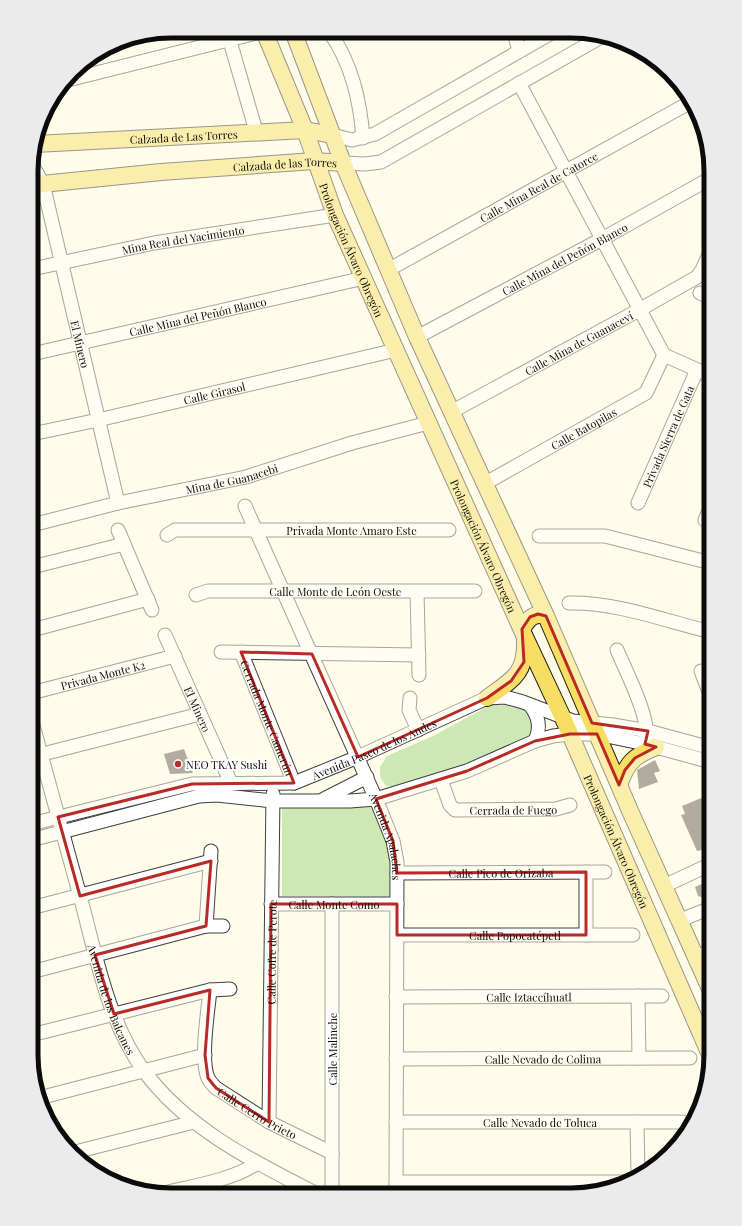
<svg xmlns="http://www.w3.org/2000/svg" width="742" height="1226" font-family="'Playfair Display',serif">
<style>
.green{fill:#cce8b5}
.building{fill:#544d48}
.lines{fill:none;stroke-linecap:round;stroke-linejoin:round}
.minor-casing{stroke:#3e3e3e;stroke-width:15}
.major-casing{stroke:#1c1c1c;stroke-width:18}
.minor{stroke:#fff;stroke-width:13}
.major{stroke:#f7dd62;stroke-width:16}
.marked{fill:none;stroke:#b92a26;stroke-width:3;stroke-linejoin:round}
.poi-dot{fill:#b92a26;stroke:#fff;stroke-width:1.5}
.labels{text-anchor:middle;dominant-baseline:central;stroke-width:4;stroke-linejoin:round;paint-order:stroke}
.street-label{font-size:11px;fill:#0b0b0b;stroke:#fff}
.poi-label{font-size:11px;fill:#0b0b0b;stroke:#fff;text-anchor:start}
.rim{fill:none;stroke:#0b0b0b;stroke-width:5}
</style>
<rect width="100%" height="100%" fill="#fffcea"/>
<!-- green -->
<path class="green" d="M511,702L530,709L534,719L532,736L476,762L401,787L386,786L380,777V767L387,756L433,736L490,705Z
M375,804L393,850L394,897L282,896V806Z"/>
<!-- building -->
<path class="building" d="M184,749L193,773L170,774L164,754Z
M655,760L660,771L654,773L658,782L639,789L637,770Z
M711,794V853L705,855L702,850L697,851L681,815L685,814L682,806Z
M711,880V895L704,898L698,896L695,887Z"/>
<g class="lines">
<defs>
<g id="minor">
<path d="M227,31L256,131"/>
<path d="M329,31C352,64 360,100 363,138"/>
<path d="M514,32L519,51"/>
<path d="M68,80L264,31"/>
<path d="M519,83L664,355"/>
<path d="M332,135L352,140L375,134L553,32"/>
<path id="s1" d="M32,160L34,168L43,184L118,503"/>
<path d="M343,163L365,164L381,162L601,37"/>
<path id="s2" d="M32,269L154,243L335,215"/>
<path id="s3" d="M388,270L689,103"/>
<path d="M700,293L711,298"/>
<path id="s4" d="M417,337L602,239L711,178"/>
<path id="s5" d="M32,354L364,278"/>
<path d="M664,355L711,376"/>
<path id="s6" d="M451,412L639,310L697,277L702,270L711,250"/>
<path id="s7" d="M32,434L98,420L396,350"/>
<path id="s8" d="M484,484L646,393L664,355"/>
<path id="s9" d="M638,503L697,370"/>
<path id="s10" d="M245,506L376,799L393,841L397,862L396,1195"/>
<path d="M705,520L711,506"/>
<path id="s11" d="M32,525L118,503L246,477L352,443L428,423"/>
<path d="M118,530L152,610"/>
<path id="s12" d="M167,535L175,530H449"/>
<path d="M539,536H605L711,563"/>
<path d="M32,567L124,544"/>
<path d="M417,592L419,675"/>
<path id="s13" d="M196,595L208,591H475"/>
<path d="M569,603C617,602 665,621 711,632"/>
<path d="M32,630L148,599"/>
<path id="s14" d="M165,635L231,783"/>
<path d="M617,650C626,671 650,718 646,738"/>
<path d="M221,652L419,655"/>
<path id="s15" d="M241,652L294,783"/>
<path d="M701,671L711,697"/>
<path id="s16" d="M31,693L175,656"/>
<path d="M410,698L409,710L418,730"/>
<path d="M530,705C539,717 541,727 535,741"/>
<path id="s17" d="M31,718C48,778 64,837 80,896C96,955 107,1020 144,1071C187,1129 254,1162 317,1194"/>
<path d="M31,757L200,714"/>
<path id="s18" d="M441,780L450,805L455,810L556,809L570,805"/>
<path d="M324,799L367,777"/>
<path id="s19" d="M31,824L192,784L294,783L358,757L487,698L505,697L523,702L573,721L613,725L648,731L711,748"/>
<path d="M31,840L199,796L217,795L273,801H350L376,799L467,771L535,741L553,736L570,734H597L645,744L711,762"/>
<path d="M586,872V935"/>
<path id="s20" d="M397,873L605,872"/>
<path d="M664,886L711,864"/>
<path id="s21" d="M271,904H397"/>
<path d="M31,908L211,861"/>
<path d="M680,920L711,908"/>
<path d="M206,926L211,851"/>
<path id="s22" d="M397,935H633"/>
<path d="M696,958L711,950"/>
<path d="M31,972L206,926H223"/>
<path id="s23" d="M210,990C208,1011 200,1060 208,1078C210,1082 213,1085 216,1088L269,1122L332,1153"/>
<path d="M638,996L639,1058"/>
<path id="s24" d="M396,997L662,996"/>
<path d="M31,1035L210,990L230,989"/>
<path id="s25" d="M396,1059L690,1058"/>
<path d="M39,1098L205,1055"/>
<path d="M702,1102L705,1095"/>
<path id="s26" d="M269,1122L273,794"/>
<path id="s27" d="M396,1122H683"/>
<path d="M637,1122L638,1174"/>
<path d="M75,1152L194,1122"/>
<path d="M396,1182H627"/>
<path d="M160,1194C187,1187 235,1180 257,1163"/>
<path d="M332,1194V904"/>
</g>
<g id="major">
<path id="s28" d="M264,31L305,130L335,215L525,637L563,718L711,1057"/>
<path d="M293,31L343,163L417,337L546,616L631,813L711,991"/>
<path id="s29" d="M35,144L305,130L332,135"/>
<path id="s30" d="M32,185L161,172L314,161L343,163"/>
<path d="M522,629C528,619 534,612 546,616"/>
<path d="M487,698C512,680 526,674 525,641"/>
<path d="M619,785C627,763 633,756 656,747"/>
</g>
</defs>
<!-- minor casing -->
<use href="#minor" class="minor-casing"/>
<!-- major casing -->
<use href="#major" class="major-casing"/>
<!-- minor -->
<use href="#minor" class="minor"/>
<!-- major -->
<use href="#major" class="major"/>
</g>
<!-- marked area -->
<path d="M0 0H742V1226H0ZM538,614L546,616L592,723L648,731L645,744L656,747L635,758L625,770L619,785L597,734H570L535,741L467,771L376,799L393,841L397,873L586,872V935H397V904H271L269,1122L216,1088L208,1078L205,1055L210,990L114,1014L95,955L206,926L211,861L80,896L58,817L192,784L294,783L241,652L312,654L358,757L487,698L511,681L524,662L522,629L530,617Z" fill="#fffcea" fill-opacity=".55" fill-rule="evenodd"/>
<path class="marked" d="M538,614L546,616L592,723L648,731L645,744L656,747L635,758L625,770L619,785L597,734H570L535,741L467,771L376,799L393,841L397,873L586,872V935H397V904H271L269,1122L216,1088L208,1078L205,1055L210,990L114,1014L95,955L206,926L211,861L80,896L58,817L192,784L294,783L241,652L312,654L358,757L487,698L511,681L524,662L522,629L530,617Z"/>
<!-- markers -->
<circle class="poi-dot" cx="178" cy="764" r="4"/>
<g class="labels">
<!-- street labels -->
<g class="street-label">
<text stroke="none"><textPath href="#s29" startOffset="149">Calzada de Las Torres</textPath></text>
<text stroke="none"><textPath href="#s30" startOffset="254">Calzada de las Torres</textPath></text>
<text stroke="none"><textPath href="#s3" startOffset="172">Calle Mina Real de Catorce</textPath></text>
<text stroke="none"><textPath href="#s2" startOffset="154">Mina Real del Yacimiento</textPath></text>
<text stroke="none"><textPath href="#s28" startOffset="236">Prolongación Álvaro Obregón</textPath></text>
<text stroke="none"><textPath href="#s4" startOffset="167">Calle Mina del Peñón Blanco</textPath></text>
<text stroke="none"><textPath href="#s5" startOffset="170">Calle Mina del Peñón Blanco</textPath></text>
<text stroke="none"><textPath href="#s6" startOffset="145">Calle Mina de Guanaceví</textPath></text>
<text stroke="none"><textPath href="#s1" startOffset="191">El Minero</textPath></text>
<text stroke="none"><textPath href="#s7" startOffset="187">Calle Girasol</textPath></text>
<text stroke="none"><textPath href="#s8" startOffset="114">Calle Batopilas</textPath></text>
<text stroke="none"><textPath href="#s9" startOffset="73">Privada Sierra de Gata</textPath></text>
<text stroke="none"><textPath href="#s11" startOffset="205">Mina de Guanacebi</textPath></text>
<text stroke="none"><textPath href="#s12" startOffset="186">Privada Monte Amaro Este</textPath></text>
<text stroke="none"><textPath href="#s28" startOffset="560">Prolongación Álvaro Obregón</textPath></text>
<text stroke="none"><textPath href="#s13" startOffset="140">Calle Monte de León Oeste</textPath></text>
<text stroke="none"><textPath href="#s16" startOffset="74">Privada Monte K2</textPath></text>
<text stroke="none"><textPath href="#s14" startOffset="81">El Minero</textPath></text>
<text stroke="none"><textPath href="#s15" startOffset="71">Cerrada Monte Camerún</textPath></text>
<text stroke="none"><textPath href="#s19" startOffset="355">Avenida Paseo de los Andes</textPath></text>
<text stroke="none"><textPath href="#s18" startOffset="92">Cerrada de Fuego</textPath></text>
<text stroke="none"><textPath href="#s10" startOffset="360">Avenida Apalaches</textPath></text>
<text stroke="none"><textPath href="#s28" startOffset="884">Prolongación Álvaro Obregón</textPath></text>
<text stroke="none"><textPath href="#s20" startOffset="104">Calle Pico de Orizaba</textPath></text>
<text stroke="none"><textPath href="#s21" startOffset="63">Calle Monte Como</textPath></text>
<text stroke="none"><textPath href="#s22" startOffset="118">Calle Popocatépetl</textPath></text>
<text stroke="none"><textPath href="#s26" startOffset="170">Calle Cofre de Perote</textPath></text>
<text stroke="none"><textPath href="#s24" startOffset="133">Calle Iztaccíhuatl</textPath></text>
<text stroke="none"><textPath href="#s17" startOffset="293">Avenida de los Balcanes</textPath></text>
<text transform="translate(332 1049) rotate(-90)">Calle Malinche</text>
<text stroke="none"><textPath href="#s25" startOffset="147">Calle Nevado de Colima</textPath></text>
<text stroke="none"><textPath href="#s23" startOffset="150">Calle Cerro Prieto</textPath></text>
<text stroke="none"><textPath href="#s27" startOffset="144">Calle Nevado de Toluca</textPath></text>
</g>
<!-- poi labels -->
<g class="poi-label">
<text x="186" y="764">NEO TKAY Sushi</text>
</g>
</g>
<!-- crop -->
<path d="M0 0H742V1226H0ZM171 38H571A133 133 0 0 1 704 171V1055A133 133 0 0 1 571 1188H171A133 133 0 0 1 38 1055V171A133 133 0 0 1 171 38Z" fill="#ebebeb" fill-rule="evenodd"/>
<path class="rim" d="M171 38H571A133 133 0 0 1 704 171V1055A133 133 0 0 1 571 1188H171A133 133 0 0 1 38 1055V171A133 133 0 0 1 171 38Z"/>
</svg>
